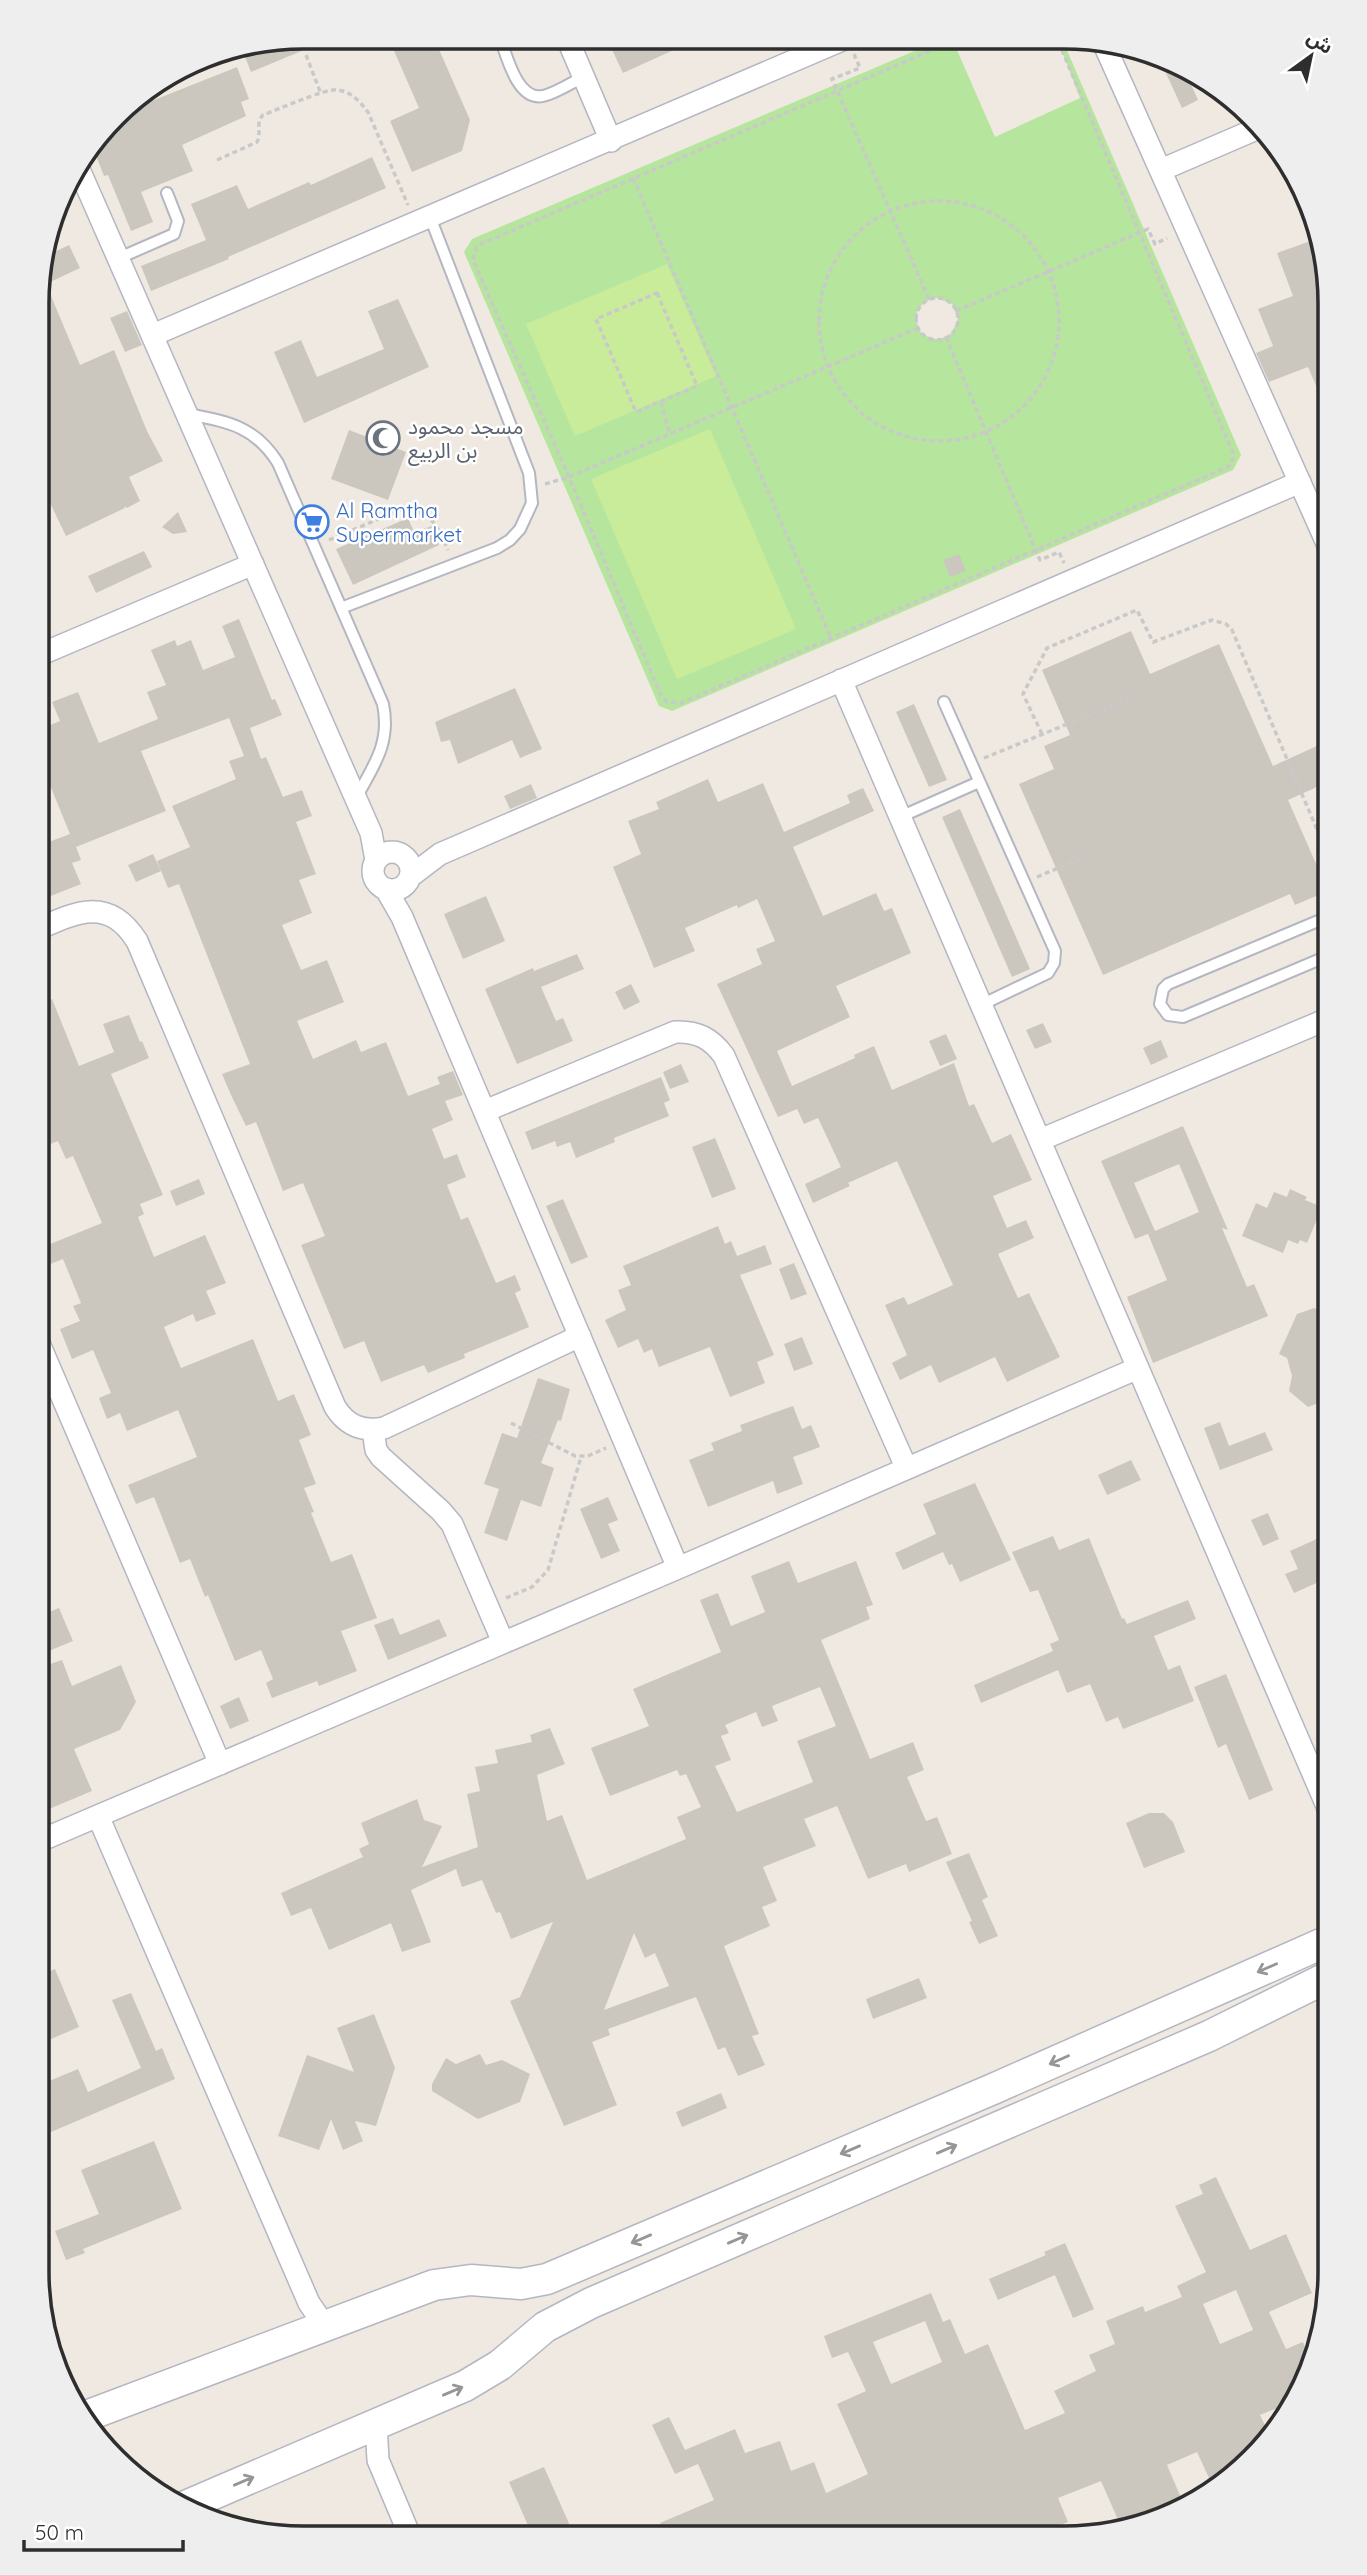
<svg xmlns="http://www.w3.org/2000/svg" width="1367" height="2575" font-family="Quicksand,'Noto Sans Arabic',sans-serif">
<style>
.green{fill:#b6e59e;fill-rule:evenodd}
.pitch{fill:#c9ec9a}
.building{fill:#cbc7bf;fill-rule:evenodd}
.lines{fill:none;stroke-linecap:round;stroke-linejoin:round}
.service-casing{stroke:#b4b7c1;stroke-width:14}
.minor-casing{stroke:#b4b7c1;stroke-width:24}
.secondary-casing{stroke:#b4b7c1;stroke-width:33}
.path{stroke:#c9c9c9;stroke-width:3.5;stroke-dasharray:5 3.5;stroke-linecap:butt}
.service{stroke:#fff;stroke-width:10}
.minor{stroke:#fff;stroke-width:21}
.secondary{stroke:#fff;stroke-width:30}
.oneway{stroke:#969696}
.labels{text-anchor:middle;dominant-baseline:central;stroke-width:5;stroke-linejoin:round;paint-order:stroke}
.worship-label{font-size:21px;fill:#5b616d;stroke:#fff;text-anchor:start}
.shop-label{font-size:21px;fill:#366cbe;stroke:#fff;text-anchor:start}
.rim{fill:none;stroke:#2e2e2e;stroke-width:3.5}
</style>
<rect width="100%" height="100%" fill="#efe9e1"/>
<!-- green -->
<path class="green" d="M938,41H953L995,137L1080,98L1058,41H1063L1241,455L1233,470L672,711L659,706L464,252L472,239ZM937,298L952,304L958,319L952,333L939,340L923,335C910,318 917,301 937,298Z"/>
<!-- pitch -->
<path class="pitch" d="M667,264L716,376L575,436L526,324Z
M710,429L796,629L677,679L591,479Z"/>
<!-- building -->
<path class="building" d="M303,37H327L328,40L251,72L242,49Z
M388,37L434,38L470,120L462,151L412,172L390,121L419,108Z
M607,39H698L623,73Z
M1158,56L1182,64L1198,100L1182,108Z
M237,67L249,99L241,102L246,116L182,145L193,171L141,192L153,222L131,231L108,175L104,176L93,148L119,114Z
M372,157L386,188L228,257L229,259L151,291L141,266L206,240L191,204L237,185L248,209L309,182L311,185Z
M1319,238L1330,303V418L1308,367L1269,382L1256,353L1273,346L1258,309L1293,296L1277,253Z
M69,245L80,268L46,284L80,365L114,350L147,431L163,461L129,477L140,501L127,508L124,506L125,508L66,536L39,480V268L42,258Z
M398,299L429,367L304,423L274,352L301,340L317,377L384,349L368,311Z
M127,311L142,345L125,352L110,318Z
M349,430L406,452L388,500L331,479Z
M178,512L187,532L173,534L162,527Z
M408,518L414,532L432,526L439,545L353,585L336,549Z
M144,551L152,567L96,593L88,576Z
M959,554L966,571L950,577L943,560Z
M239,619L272,700L275,699L282,715L250,728L261,759L266,757L283,797L302,790L312,816L296,822L316,874L299,880L312,913L282,925L301,970L327,960L344,1002L297,1021L313,1059L356,1040L361,1052L386,1042L408,1096L440,1084L437,1077L453,1071L463,1095L445,1101L453,1120L432,1129L444,1159L457,1154L466,1177L447,1185L461,1220L468,1217L496,1283L515,1275L521,1290L515,1293L529,1327L464,1354L465,1358L428,1373L424,1365L381,1382L364,1341L344,1349L301,1245L325,1236L303,1183L283,1191L256,1122L246,1126L231,1095L222,1074L250,1064L179,884L168,888L157,861L190,847L172,806L236,779L229,761L244,756L229,718L141,751L166,811L76,847L81,860L72,863L81,884L38,901V846L70,834L45,773L43,774L38,762V730L60,721L52,702L78,692L99,743L158,719L147,692L166,685L151,650L175,640L177,646L191,640L203,670L235,657L222,626Z
M1131,631L1150,674L1219,644L1273,766L1330,740V781L1288,800L1328,891L1295,905L1290,894L1103,975L1019,784L1054,769L1044,746L1070,735L1042,670Z
M515,688L542,749L520,758L512,740L458,764L450,740L441,742L435,722Z
M914,704L947,780L929,787L896,712Z
M708,779L718,802L763,783L784,832L850,803L847,795L863,788L874,811L793,847L823,916L876,893L884,911L892,908L911,953L836,986L850,1017L777,1051L792,1086L855,1058L854,1055L874,1046L892,1090L954,1063L969,1106L974,1104L992,1143L1011,1134L1032,1180L993,1196L1007,1228L1026,1220L1034,1238L998,1254L1018,1298L1029,1293L1060,1357L1007,1382L995,1357L939,1383L931,1365L900,1380L892,1363L907,1355L885,1305L904,1297L908,1305L953,1285L897,1161L848,1183L850,1186L813,1203L805,1184L841,1167L818,1118L804,1124L797,1109L778,1117L717,984L762,964L756,949L775,941L757,899L738,908L737,905L685,928L695,951L654,968L613,867L641,854L628,821L659,809L656,802Z
M531,784L537,798L510,809L504,796Z
M960,809L1030,969L1012,977L942,817Z
M153,854L161,871L136,882L128,865Z
M486,896L505,941L463,959L444,914Z
M577,954L584,969L541,987L556,1021L563,1018L573,1041L517,1064L485,989L533,968L534,971Z
M631,984L640,1002L624,1010L615,992Z
M52,999L79,1066L114,1052L103,1024L129,1015L140,1042L142,1041L149,1058L111,1074L163,1195L140,1204L144,1214L138,1217L154,1257L205,1235L226,1283L206,1291L216,1314L196,1322L193,1314L164,1327L181,1368L253,1339L278,1401L294,1394L311,1435L299,1440L316,1484L304,1488L314,1512L311,1513L331,1562L352,1554L377,1618L341,1631L357,1671L319,1686L317,1681L272,1698L266,1683L273,1679L261,1650L235,1661L208,1595L205,1597L190,1559L180,1563L154,1497L136,1504L128,1485L197,1457L178,1410L127,1431L120,1413L107,1419L99,1398L111,1393L93,1350L72,1359L60,1329L80,1321L73,1306L81,1303L63,1259L38,1269V1249L102,1223L73,1156L66,1159L58,1141L38,1149V1005Z
M1043,1023L1052,1042L1035,1049L1026,1030Z
M946,1034L957,1059L940,1066L929,1041Z
M1161,1040L1168,1057L1151,1065L1143,1048Z
M681,1064L689,1082L670,1089L663,1072Z
M661,1077L670,1100L664,1103L669,1116L614,1138L615,1142L576,1158L570,1142L557,1147L555,1141L532,1150L525,1132Z
M1183,1126L1228,1230L1222,1228L1247,1287L1254,1284L1268,1316L1153,1363L1127,1297L1167,1280L1148,1234L1199,1212L1179,1164L1134,1183L1155,1231L1135,1239L1101,1161Z
M715,1138L736,1189L712,1198L692,1147Z
M199,1179L205,1194L176,1206L170,1191Z
M1290,1189L1307,1197L1305,1200L1322,1207L1307,1243L1300,1240L1298,1244L1288,1240L1283,1253L1242,1236L1256,1203L1267,1208L1274,1192L1287,1197Z
M563,1199L588,1257L571,1264L546,1206Z
M718,1226L725,1244L731,1241L737,1256L765,1245L772,1264L740,1275L774,1355L757,1362L765,1383L730,1397L710,1347L659,1367L652,1349L644,1353L638,1339L618,1348L605,1320L626,1310L618,1290L631,1285L623,1266Z
M794,1263L807,1294L791,1300L779,1269Z
M1314,1308L1330,1315V1399L1308,1407L1289,1391L1292,1376L1287,1358L1279,1354L1297,1314Z
M802,1337L813,1364L794,1371L784,1344Z
M538,1378L570,1389L561,1421L558,1420L541,1463L554,1468L541,1507L521,1500L507,1541L484,1533L499,1489L484,1484L502,1433L517,1438Z
M793,1406L802,1429L811,1425L820,1447L793,1457L803,1484L777,1494L773,1481L708,1507L689,1460L714,1450L711,1443L742,1431L740,1425Z
M1220,1422L1229,1446L1265,1432L1273,1450L1220,1470L1204,1428Z
M1131,1460L1141,1480L1107,1495L1098,1475Z
M975,1483L1011,1560L960,1582L952,1564L949,1565L943,1552L903,1570L895,1553L936,1534L923,1504Z
M608,1497L618,1520L608,1524L620,1551L601,1559L580,1509Z
M1268,1513L1279,1539L1263,1546L1251,1520Z
M1330,1533V1577L1294,1593L1285,1574L1298,1569L1290,1551Z
M1053,1536L1059,1550L1089,1538L1122,1619L1124,1618L1127,1624L1188,1600L1196,1619L1154,1636L1168,1670L1180,1665L1194,1701L1123,1729L1118,1717L1106,1722L1090,1684L1067,1693L1058,1670L981,1703L974,1685L1053,1651L1050,1644L1059,1640L1038,1590L1030,1592L1012,1552Z
M789,1561L798,1583L856,1561L873,1605L866,1607L870,1619L821,1640L870,1759L913,1742L924,1770L907,1777L926,1821L937,1817L952,1854L909,1872L906,1864L868,1879L837,1806L804,1819L816,1846L763,1867L777,1901L762,1907L770,1926L724,1946L759,2034L752,2036L765,2065L738,2076L725,2047L718,2050L696,1997L608,2029L610,2035L592,2042L617,2105L564,2126L510,2001L520,1997L553,1922L511,1939L500,1912L496,1913L482,1880L462,1887L456,1869L411,1890L431,1942L402,1952L391,1923L329,1950L311,1908L291,1916L281,1893L363,1857L359,1849L369,1844L361,1823L417,1799L424,1820L442,1826L422,1867L478,1847L467,1794L480,1791L475,1767L498,1763L495,1750L532,1742L530,1735L550,1728L565,1764L537,1775L547,1821L562,1815L587,1880L686,1839L677,1817L701,1807L686,1774L680,1776L677,1770L610,1796L591,1748L649,1726L633,1689L721,1652L700,1600L718,1593L731,1626L765,1612L751,1576ZM820,1687L836,1726L797,1741L813,1782L737,1812L715,1766L731,1760L721,1736L729,1733L725,1725L756,1712L762,1727L778,1721L772,1706ZM634,1933L645,1958L655,1953L669,1986L604,2010Z
M59,1608L73,1641L44,1653L37,1638V1617Z
M393,1618L400,1635L439,1619L447,1636L388,1660L374,1625Z
M62,1660L72,1686L121,1665L136,1702L120,1730L74,1749L92,1791L37,1814V1691L48,1686L41,1667Z
M1226,1674L1273,1790L1249,1800L1226,1744L1218,1748L1194,1687Z
M239,1697L249,1721L230,1729L220,1706Z
M1149,1813H1164L1173,1822L1185,1852L1144,1868L1126,1823Z
M969,1853L988,1897L982,1900L998,1936L979,1944L969,1922L972,1921L946,1862Z
M55,1969L79,2027L44,2042L37,2023V1976Z
M919,1978L927,1998L873,2019L866,1999Z
M131,1993L156,2051L162,2048L175,2079L37,2138V2097L46,2094L42,2084L78,2069L88,2092L141,2068L112,2000Z
M374,2014L395,2068L376,2126L355,2121L363,2141L343,2150L331,2119L319,2150L278,2136L307,2055L354,2072L337,2028Z
M480,2054L486,2065L502,2060L530,2074L520,2102L478,2119L432,2091V2084L446,2058L456,2064Z
M721,2093L727,2108L682,2127L676,2112Z
M154,2141L182,2209L83,2249L85,2253L66,2260L55,2231L99,2214L81,2170Z
M1216,2177L1250,2250L1286,2234L1312,2293L1269,2312L1286,2349L1303,2342L1312,2364L1310,2374L1294,2401L1260,2415L1271,2438L1215,2491L1197,2452L1167,2465L1185,2507L1150,2524L1122,2529L1101,2481L1058,2498L1068,2522L1030,2538L666,2537L660,2523L714,2500L698,2464L675,2474L652,2425L669,2417L685,2450L735,2429L745,2453L780,2441L791,2471L814,2462L826,2493L868,2474L837,2404L866,2391L848,2352L832,2358L824,2336L931,2293L943,2322L950,2319L965,2354L988,2344L1025,2430L1065,2413L1054,2391L1096,2371L1089,2355L1115,2344L1106,2321L1143,2306L1145,2312L1182,2297L1177,2286L1206,2272L1175,2206L1203,2194L1199,2185ZM1236,2290L1253,2330L1220,2344L1203,2304ZM925,2321L942,2362L891,2384L873,2342Z
M1065,2243L1094,2309L1073,2318L1055,2275L998,2300L989,2279L1046,2255L1044,2252Z
M544,2467L575,2537H533L509,2482Z"/>
<g class="lines">
<defs>
<path id="service" d="M500,38C507,56 517,101 543,96C556,93 571,83 583,77
M119,258L174,234L178,221L167,193
M188,414C228,422 255,426 278,463L383,704C391,743 374,765 356,798
M341,608L497,548L510,540L520,529L532,503L529,473L430,217
M944,702L1055,951L1054,963L1048,973L981,1005
M900,817L979,782
M1330,955L1183,1017L1168,1015L1160,1004L1163,989L1168,984L1330,916"/>
<path id="minor" d="M567,38L611,141
M1103,42L1330,550
M78,167L371,833L376,860
M1161,170L1261,127
M153,335L842,40
M39,655L253,564
M841,680L1330,1813
M373 871a19 19 0 1 1 38 0a19 19 0 1 1-38 0Z
M411,876L440,854L1300,482
M387,891L402,917L678,1568
M38,929C78,911 109,897 137,941L335,1407C347,1426 362,1432 384,1428L580,1336
M485,1111L675,1032C697,1031 711,1038 724,1056L906,1467
M1040,1140L1330,1018
M38,1341L220,1764
M373,1430L376,1450L381,1457L441,1511L452,1524L503,1642
M98,1816L309,2303L324,2325
M37,1842L678,1568L1138,1368
M376,2424L378,2460L410,2536"/>
<path id="secondary" d="M81,2418L434,2285L471,2280L521,2284L547,2279L993,2089L1330,1940
M181,2508L465,2386L500,2365L545,2327L591,2303L1209,2036L1330,1976"/>
</defs>
<!-- service casing -->
<use href="#service" class="service-casing"/>
<!-- minor casing -->
<use href="#minor" class="minor-casing"/>
<!-- secondary casing -->
<use href="#secondary" class="secondary-casing"/>
<!-- path -->
<path class="path" d="M953,41L481,244L476,248L473,260L569,477L662,698L668,702L681,703L1228,467L1233,459V453L1058,41
M854,54L860,68L832,79L929,299
M306,55L321,94
M217,160L257,142C262,133 255,123 263,115C277,110 326,88 337,90C351,91 360,102 368,112L408,205
M633,178L831,638
M819 321a120 120 0 1 1 240 0a120 120 0 1 1-240 0Z
M657,293L697,386L636,412L596,319Z
M916 319a21 21 0 1 1 42 0a21 21 0 1 1-42 0Z
M956,311L1148,229L1155,244L1167,238
M946,337L1040,560L1059,552L1064,563
M661,402L670,435
M545,484L569,477L918,328
M329,540L400,510C431,509 437,525 448,550
M1042,734L1023,694L1047,648L1137,610L1153,642L1212,620L1226,624L1232,630L1330,860
M984,758L1134,697
M1037,877L1086,856
M511,1423L575,1456H588L606,1448
M506,1598L532,1587L548,1570L581,1457"/>
<!-- service -->
<use href="#service" class="service"/>
<!-- minor -->
<use href="#minor" class="minor"/>
<!-- secondary -->
<use href="#secondary" class="secondary"/>
</g>
<!-- one-way arrows -->
<defs><path id="oneway-shaft" d="M-6 0H5M1.5-3L5.5 0L1.5 3" fill="none" stroke-width="1.6" stroke-linecap="round" stroke-linejoin="round" transform="scale(1.75)"/></defs>
<g class="oneway">
<use href="#oneway-shaft" transform="translate(1267 1968) rotate(156)"/>
<use href="#oneway-shaft" transform="translate(1059 2060) rotate(156)"/>
<use href="#oneway-shaft" transform="translate(947 2149) rotate(-23)"/>
<use href="#oneway-shaft" transform="translate(850 2150) rotate(157)"/>
<use href="#oneway-shaft" transform="translate(641 2239) rotate(157)"/>
<use href="#oneway-shaft" transform="translate(738 2239) rotate(-23)"/>
<use href="#oneway-shaft" transform="translate(453 2391) rotate(-23)"/>
<use href="#oneway-shaft" transform="translate(244 2481) rotate(-23)"/>
</g>
<!-- icons -->
<defs>
<symbol id="mosque-ring" viewBox="-11 -11 22 22"><circle r="9.5" fill="#fff" stroke="#6b7280" stroke-width="1.5"/><path d="M3.5-4.9A6 6 0 1 0 3.5 4.9A5 5 0 1 1 3.5-4.9Z" fill="#6b7280"/></symbol>
<symbol id="supermarket-ring" viewBox="-11 -11 22 22"><circle r="9.5" fill="#fff" stroke="#3f7fe0" stroke-width="1.5"/><path d="M-6-5.5h2.5l.6 2H6L4.5 2H-2.5L-4.4-4H-6ZM-1.5 3.2a1.3 1.3 0 1 0 .1 0ZM3 3.2a1.3 1.3 0 1 0 .1 0Z" fill="#3f7fe0"/></symbol>
</defs>
<g fill-rule="evenodd">
<use href="#mosque-ring" x="364" y="419" width="38" height="38"/>
<use href="#supermarket-ring" x="293" y="503" width="38" height="38"/>
</g>
<g class="labels">
<!-- worship labels -->
<g class="worship-label">
<text x="408" y="426">مسجد محمود<tspan x="408" dy="24">بن الربيع</tspan></text>
</g>
<!-- shop labels -->
<g class="shop-label">
<text x="336" y="510">Al Ramtha<tspan x="336" dy="24">Supermarket</tspan></text>
</g>
</g>
<!-- crop -->
<path d="M0 0H1367V2575H0ZM303 49H1064A254 254 0 0 1 1318 303V2272A254 254 0 0 1 1064 2526H303A254 254 0 0 1 49 2272V303A254 254 0 0 1 303 49Z" fill="#eee" fill-rule="evenodd"/>
<path class="rim" d="M303 49H1064A254 254 0 0 1 1318 303V2272A254 254 0 0 1 1064 2526H303A254 254 0 0 1 49 2272V303A254 254 0 0 1 303 49Z"/>
<!-- north arrow -->
<g transform="translate(1311 56) rotate(33)" stroke="#ffffff" stroke-width="5" paint-order="stroke">
<path d="M0-5L12 26L0 18L-12 26Z" fill="#2e2e2e"/>
<text y="-10" font-size="19" font-weight="bold" text-anchor="middle" fill="#2e2e2e">ش</text>
</g>
<!-- scale -->
<path d="M24 2540v10h159v-10" fill="none" stroke="#2e2e2e" stroke-width="3.5"/>
<text x="35" y="2540" font-size="21" fill="#2e2e2e" stroke="#ffffff" stroke-width="5" paint-order="stroke">50 m</text>
</svg>
